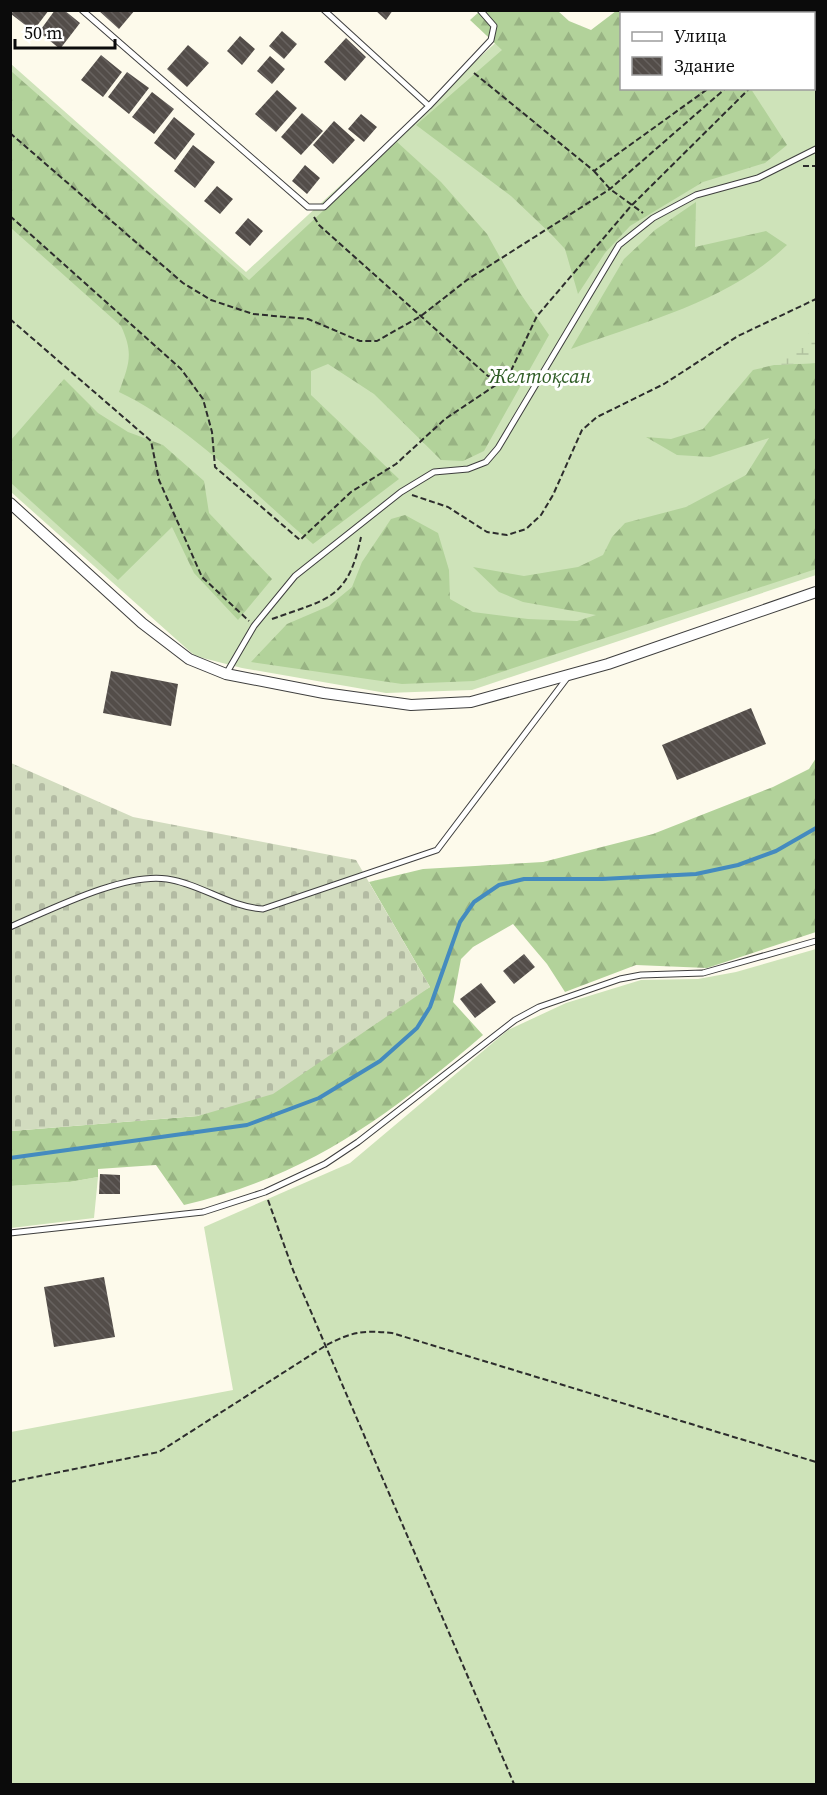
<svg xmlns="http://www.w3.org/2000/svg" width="827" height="1795" font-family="'Source Serif 4',serif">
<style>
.grass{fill:#cee3b9}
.forest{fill:url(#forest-firs)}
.wetland{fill:url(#wetland-marsh)}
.cemetery{fill:url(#cemetery-stones)}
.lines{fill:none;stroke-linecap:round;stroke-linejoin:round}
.stream{stroke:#448bbf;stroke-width:4}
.building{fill:url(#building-back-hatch)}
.service-casing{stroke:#3e3e3e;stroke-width:7}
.minor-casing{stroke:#3e3e3e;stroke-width:12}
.path{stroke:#2d2d2d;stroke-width:2;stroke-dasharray:6 3;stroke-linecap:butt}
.service{stroke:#fff;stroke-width:5}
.minor{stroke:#fff;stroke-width:10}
.labels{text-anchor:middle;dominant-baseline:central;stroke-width:6;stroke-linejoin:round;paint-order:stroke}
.park-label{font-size:20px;font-style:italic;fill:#2d5b23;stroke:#fff}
</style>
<defs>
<pattern id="forest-firs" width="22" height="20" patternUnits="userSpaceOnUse" patternTransform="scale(1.5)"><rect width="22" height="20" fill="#b2d29a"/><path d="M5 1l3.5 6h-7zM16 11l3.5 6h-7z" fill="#98b383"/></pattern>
<pattern id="wetland-marsh" width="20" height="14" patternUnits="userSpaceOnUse" patternTransform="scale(1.5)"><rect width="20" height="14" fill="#cee3b9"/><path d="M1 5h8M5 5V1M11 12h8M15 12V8" fill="none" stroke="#b0c19e"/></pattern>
<pattern id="cemetery-stones" width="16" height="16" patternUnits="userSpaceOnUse" patternTransform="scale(1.5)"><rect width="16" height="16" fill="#d2dcbf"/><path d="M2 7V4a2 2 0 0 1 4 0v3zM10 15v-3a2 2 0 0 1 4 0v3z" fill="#b3bba3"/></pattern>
<pattern id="building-back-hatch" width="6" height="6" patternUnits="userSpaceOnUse" patternTransform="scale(1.5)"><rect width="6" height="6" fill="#534d49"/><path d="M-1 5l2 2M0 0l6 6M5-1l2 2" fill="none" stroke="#67625f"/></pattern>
</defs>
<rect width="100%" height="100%" fill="#fdfaeb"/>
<!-- grass -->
<path class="grass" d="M633,10L816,11V575L472,690L386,693L242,668L195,656L11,492V64L246,272L530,11L622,88H814V14L629,13Z
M816,949V1784H11V1432L233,1390L204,1227L350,1163L508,1030L566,1003L641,980L698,979L736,972Z
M98,1177L94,1218L11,1228V1186L70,1182Z"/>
<!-- forest -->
<path class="forest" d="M480,11H558L569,21L591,30L616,11H765L763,14H622V88L751,89L787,145L765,163L703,182L630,226L605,253L578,294L565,249L552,235L511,196L416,125L502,50L470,20Z
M11,71L249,280L397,142L441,182L487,234L520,293L549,335L484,451L463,461L441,460L374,394L328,364L311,371V395L399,479L313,544C253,493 189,425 119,392C129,364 134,354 121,326L11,228Z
M696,202L695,247L766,231L787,245C730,301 645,321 571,349L624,259L655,230Z
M816,363V569L474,681L402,684L251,662L287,624L329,606L352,587L362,562L391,519L405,515L438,533L449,570L450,599L473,612L528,619L577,621L596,615L523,602L499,592L473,567L524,576L578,567L603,555L612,537L625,523L686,507L746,475L769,438L710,457L677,455L646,437L671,439L703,429L753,370L774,365Z
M64,379L98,413L128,432L163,445L204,481L209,513L272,579L238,620L194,573L172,527L118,580L11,483V440Z
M816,758V932L707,968L636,965L565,992L547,964L513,924L473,947L461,959L453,1002L483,1035C387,1117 310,1175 184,1205L156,1165L98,1169V1177L70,1182L11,1186V1131L198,1116L430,987L369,882L423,869L543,862L653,834L773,787L809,769Z"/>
<!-- wetland -->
<path class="wetland" d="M816,327V363L774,365Z"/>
<!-- cemetery -->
<path class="cemetery" d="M11,763L133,817L356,860L430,987L273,1094L198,1116L11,1131Z"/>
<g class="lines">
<!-- stream -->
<path class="stream" d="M10,1158L247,1125L319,1098L380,1061L417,1028L430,1007L460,922L474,902L499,885L524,879H602L696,874L738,865L776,851L816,828"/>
</g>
<!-- building -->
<path class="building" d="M14,10H49L33,31L11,14Z
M55,10H64L80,23L60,49L39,32Z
M98,10H135L119,29Z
M375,10H393L386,20Z
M282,31L297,44L284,59L269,46Z
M240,36L255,49L242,65L227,51Z
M346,38L366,57L345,81L324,62Z
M188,45L209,63L187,87L167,69Z
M101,55L122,72L103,97L81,80Z
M270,56L285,69L272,84L257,71Z
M127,72L149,88L129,114L108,97Z
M277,90L297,108L276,132L255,114Z
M152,92L174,109L154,134L132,117Z
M302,113L323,131L301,155L281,137Z
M361,114L377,127L364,142L348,129Z
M174,117L195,134L175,160L154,143Z
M334,121L355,140L333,164L313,145Z
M193,145L215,162L195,188L174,171Z
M305,165L320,178L307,194L292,181Z
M217,186L233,199L220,214L204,201Z
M248,218L263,231L250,246L235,233Z
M111,671L178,684L171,726L103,713Z
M751,708L766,744L677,780L662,745Z
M524,954L535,967L514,984L503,971Z
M481,983L496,1002L475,1018L460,999Z
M100,1174L120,1175V1194H99Z
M104,1277L115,1337L54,1347L44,1287Z"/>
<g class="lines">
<defs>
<path id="service" d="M82,10L308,207H324L429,106L324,10
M429,106L491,40L494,26L480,10
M226,674L254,626L295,576L401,492L434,472L468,469L486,462L498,448L619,245L653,218L696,195L758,178L816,149
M10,927C50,910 125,872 167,879C201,884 229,907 263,909L437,850L567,678
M10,1233L203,1212L265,1192L325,1164L358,1142L515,1020L539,1007L620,979L641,975L703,973L816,941"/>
<path id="minor" d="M10,503L142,623L189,659L226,674L324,693L411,705L471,702L608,664L816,592"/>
</defs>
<!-- service casing -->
<use href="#service" class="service-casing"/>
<!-- minor casing -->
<use href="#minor" class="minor-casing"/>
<!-- path -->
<path class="path" d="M780,10V14
M800,14L801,10
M814,49L816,47
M474,73L594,171L709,88
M10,133L183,283L211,300L253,314L308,319L360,341H377L421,316L467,280L610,189L726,88
M803,166H816
M594,171L610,189L643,213
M10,216L181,369L203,399L212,432L215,467L300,540L351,492L396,464L445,419L508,377L537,316L631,206L750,88
M314,217L319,225L488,376L528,381
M10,319L151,441L159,480L202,577L249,621
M412,495L448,507L487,532L507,535L526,529L541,515L553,495L582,430L597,417L664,384L738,336L816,299
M272,619C327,599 348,600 361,537
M268,1200L293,1270L514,1784
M10,1482L159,1452L325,1346C351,1332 362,1330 392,1333L816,1462"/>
<!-- service -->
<use href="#service" class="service"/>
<!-- minor -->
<use href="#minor" class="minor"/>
</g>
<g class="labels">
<!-- park labels -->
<g class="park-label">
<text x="540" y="376">Желтоқсан</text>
</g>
</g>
<!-- border -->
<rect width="827" height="1795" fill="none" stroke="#0b0b0b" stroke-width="24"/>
<!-- legend -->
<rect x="620" y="12" width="195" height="78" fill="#ffffff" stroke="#9d9d9d" stroke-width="1.5"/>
<rect x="632" y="32" width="30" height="9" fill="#ffffff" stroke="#9d9d9d" stroke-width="1.5"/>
<text x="674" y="42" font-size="18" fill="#0b0b0b">Улица</text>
<rect x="632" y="57" width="30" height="18" fill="url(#building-back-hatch)" stroke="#9d9d9d" stroke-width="1.5"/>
<text x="674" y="72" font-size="18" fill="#0b0b0b">Здание</text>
<!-- scale -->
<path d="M15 39v9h100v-9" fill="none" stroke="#0b0b0b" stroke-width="3"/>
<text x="24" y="39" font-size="18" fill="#0b0b0b" stroke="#ffffff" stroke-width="4.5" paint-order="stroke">50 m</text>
</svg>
